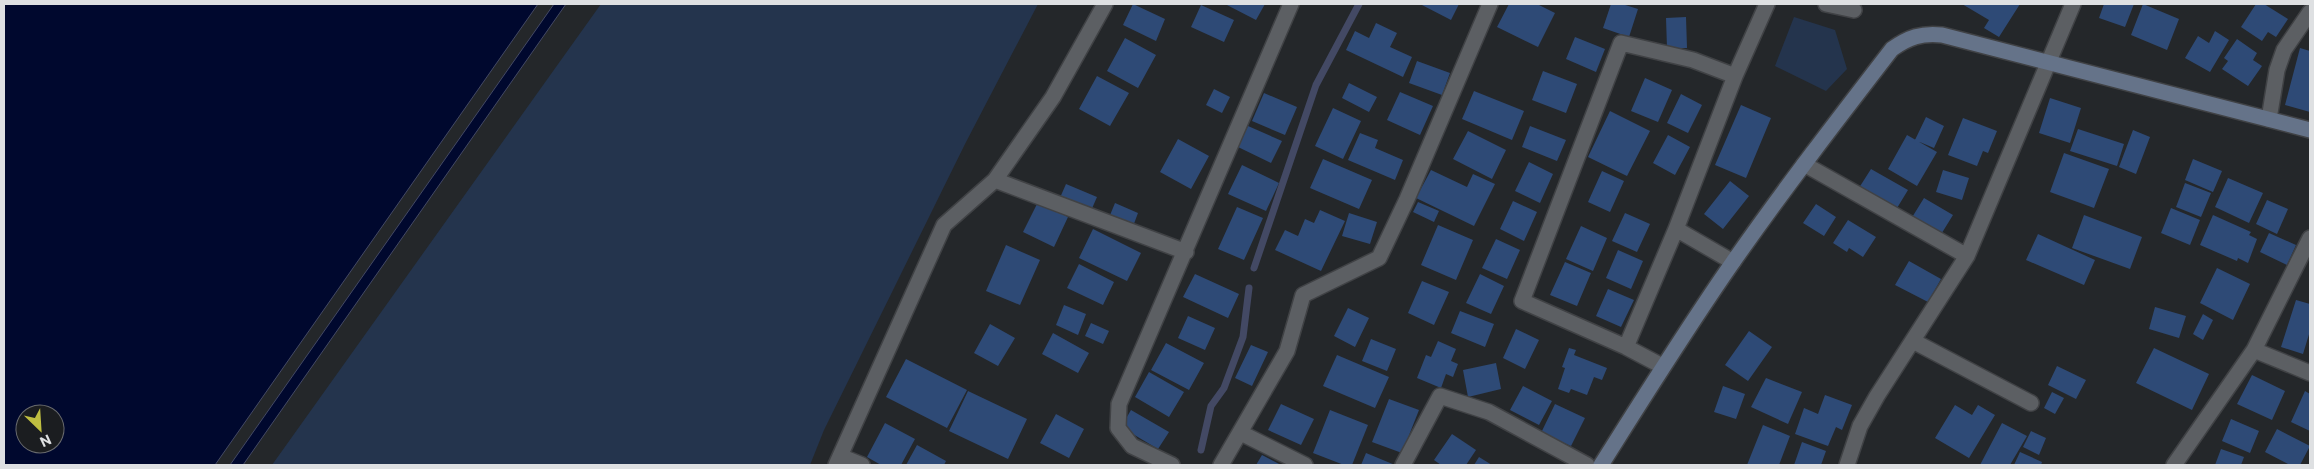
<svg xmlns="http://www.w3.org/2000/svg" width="2314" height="469" font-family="Commissioner,sans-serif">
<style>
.green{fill:#24344d}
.water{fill:#00082e;stroke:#434964;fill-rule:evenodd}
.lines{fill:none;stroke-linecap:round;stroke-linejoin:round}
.stream{stroke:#434964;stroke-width:7}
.building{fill:#2e4a76}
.street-casing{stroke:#404245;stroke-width:18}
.secondary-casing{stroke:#404245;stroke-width:18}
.street{stroke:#5c5f63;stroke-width:15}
.secondary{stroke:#657389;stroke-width:15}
</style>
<rect width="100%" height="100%" fill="#24272a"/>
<!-- green -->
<path class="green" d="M601,4H1038L965,144L824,430L810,465H272Z
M1794,17L1835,30L1847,69L1826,91L1775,66Z"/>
<!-- water -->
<path class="water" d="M4,4H538L215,465H4ZM25,414H55V444H25Z
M554,4H566L243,465H230Z"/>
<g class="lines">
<!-- stream -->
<path class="stream" d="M1254,268L1316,85L1359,4
M1201,450L1211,406L1224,388L1243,337L1249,288"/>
</g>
<!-- building -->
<path class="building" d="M1133,4L1165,19L1156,41L1123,25Z
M1225,4H1265L1256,20Z
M1420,4H1459L1451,20Z
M1509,4H1537L1555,13L1538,47L1497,27Z
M1611,4H1622L1638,9L1629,37L1603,28Z
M1962,4H2020L1999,37L1984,28L1989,20Z
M2104,4H2134L2125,27L2099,18Z
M2143,4L2179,19L2167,50L2131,35Z
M2256,4H2264L2288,19L2276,37L2268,32L2262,41L2241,27Z
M1201,5L1234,20L1224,42L1191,27Z
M1686,17L1687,48H1667L1666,18Z
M1376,23L1397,33L1390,47L1412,57L1403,77L1346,50L1355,31L1369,38Z
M2215,31L2229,40L2210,72L2185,58L2198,36L2209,43Z
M1575,37L1605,49L1596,72L1566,59Z
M1125,38L1156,55L1138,88L1107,71Z
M2237,39L2257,53L2253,60L2262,66L2248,86L2222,69L2228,61L2224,58Z
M2300,48L2310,51V112L2285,105Z
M1417,61L1450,73L1442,95L1409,83Z
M1543,71L1577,84L1566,113L1532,100Z
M1097,76L1129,93L1110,126L1079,109Z
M1645,78L1672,90L1658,122L1631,111Z
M1349,83L1377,97L1369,112L1342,98Z
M1214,89L1230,97L1222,113L1206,105Z
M1474,91L1524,111L1512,140L1462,119Z
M1400,92L1433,106L1420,135L1387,120Z
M1264,93L1297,107L1285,135L1252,121Z
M1681,94L1702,105L1688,133L1667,123Z
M2050,98L2081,108L2070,143L2039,133Z
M1741,105L1771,118L1746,178L1715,165Z
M1333,108L1361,121L1343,159L1315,146Z
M1610,111L1650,131L1627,176L1588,157Z
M1926,117L1944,126L1934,148L1915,140Z
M1963,118L1997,131L1988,153L1983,151L1977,166L1948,155Z
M1248,126L1282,141L1271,163L1238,147Z
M1530,126L1566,140L1557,161L1522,147Z
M2078,129L2124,144L2117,166L2070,151Z
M2133,130L2150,137L2136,174L2119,167Z
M1468,131L1506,150L1492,179L1453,159Z
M1360,133L1378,140L1375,148L1403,160L1395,180L1348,160Z
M1668,135L1690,147L1675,175L1653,163Z
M1907,135L1937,152L1917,186L1888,169Z
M1178,139L1209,156L1191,189L1160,172Z
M2064,153L2109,169L2094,208L2050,192Z
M1323,159L1372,180L1359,209L1310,188Z
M2193,159L2222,171L2213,192L2185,180Z
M1529,162L1553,174L1540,203L1515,191Z
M1242,165L1279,183L1266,211L1228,194Z
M1871,169L1908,190L1894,213L1857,191Z
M1431,170L1467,187L1473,174L1495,184L1474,226L1416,198Z
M1943,170L1969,178L1962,200L1936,192Z
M1602,171L1624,181L1610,212L1588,202Z
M2228,178L2263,193L2249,223L2215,207Z
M1730,181L1749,196L1723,229L1704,214Z
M2185,183L2211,193L2201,217L2176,207Z
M1066,184L1097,197L1090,213L1059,200Z
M1924,198L1953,215L1940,236L1911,219Z
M2267,200L2288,209L2277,234L2256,224Z
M1513,201L1537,212L1524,241L1500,229Z
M1038,202L1068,217L1054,247L1023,232Z
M1418,202L1439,211L1434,222L1413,212Z
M1115,203L1138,213L1132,229L1108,220Z
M1816,204L1836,217L1824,236L1803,223Z
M1237,207L1263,218L1244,260L1218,249Z
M2171,208L2200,220L2190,245L2161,233Z
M1320,210L1345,221L1321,271L1275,250L1285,230L1298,236L1305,219L1314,223Z
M1349,213L1377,222L1370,244L1342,236Z
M1625,213L1650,224L1637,252L1612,241Z
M2084,215L2142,237L2130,269L2072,248Z
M2213,215L2251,232L2249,235L2257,239L2248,263L2238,258L2237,261L2200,245Z
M1848,220L1876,237L1863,257L1849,248L1847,252L1833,243Z
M1438,225L1473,240L1456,280L1421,265Z
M1581,226L1607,238L1593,271L1566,259Z
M1093,229L1141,253L1127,281L1079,258Z
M2269,233L2296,245L2287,265L2260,252Z
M2038,234L2095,260L2084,285L2026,260Z
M1496,239L1520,250L1507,279L1482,268Z
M1006,245L1040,260L1020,305L986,291Z
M1618,250L1643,261L1631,289L1606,278Z
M1909,261L1941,279L1928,302L1895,285Z
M1565,262L1591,273L1577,306L1550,295Z
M1079,264L1114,282L1103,305L1067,288Z
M2217,268L2250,284L2233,320L2200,303Z
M1195,274L1239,294L1228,318L1183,297Z
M1480,274L1504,286L1491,314L1466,303Z
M1422,281L1449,292L1434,325L1408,313Z
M1608,289L1634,300L1621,327L1596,316Z
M2296,300L2310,304V331L2303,354L2281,347Z
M1064,305L1086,314L1078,335L1056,325Z
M2155,307L2186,316L2179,338L2149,329Z
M1348,308L1369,318L1355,347L1334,336Z
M1460,311L1494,324L1485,347L1451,333Z
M2203,314L2213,320L2203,340L2193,334Z
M1188,316L1215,328L1205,350L1178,338Z
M1091,323L1109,331L1103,344L1085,336Z
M990,324L1015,338L998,366L974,353Z
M1516,329L1539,340L1525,369L1503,358Z
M1749,331L1772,347L1748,381L1725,365Z
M1053,333L1089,353L1078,373L1042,354Z
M1371,339L1396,349L1387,371L1362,361Z
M1438,341L1456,349L1451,361L1458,364L1453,377L1446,374L1441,388L1417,378L1426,355L1431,357Z
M1166,343L1204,363L1189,390L1151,370Z
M1251,345L1268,352L1252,386L1235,378Z
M1569,348L1576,350L1574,355L1607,368L1602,380L1594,377L1587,395L1571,389L1569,393L1558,389L1565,368L1562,367Z
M2154,348L2209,374L2192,410L2136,383Z
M1337,355L1389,377L1375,408L1323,386Z
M906,359L967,390L947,428L886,397Z
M1496,363L1501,389L1468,397L1463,370Z
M2057,366L2086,380L2076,399L2048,385Z
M1149,372L1184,392L1169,417L1135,397Z
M2252,375L2285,391L2272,420L2237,404Z
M1766,378L1802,392L1788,424L1751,407Z
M1523,386L1552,401L1539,425L1510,410Z
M1723,386L1745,394L1736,419L1714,412Z
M968,391L1027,419L1008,459L949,431Z
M2305,391L2310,394V431L2291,422Z
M2052,392L2064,398L2055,414L2044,408Z
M1825,395L1852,405L1842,430L1836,427L1828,446L1795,434L1804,408L1818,414Z
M1389,399L1419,410L1402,453L1372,442Z
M1281,404L1314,419L1301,445L1268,430Z
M1555,404L1585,418L1571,446L1541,433Z
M1955,405L1972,415L1978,405L1995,415L1969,458L1935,438Z
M1131,410L1169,432L1158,449L1121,427Z
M1330,410L1368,425L1352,465H1344L1313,453Z
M1056,414L1084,429L1069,458L1040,443Z
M2231,419L2259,431L2250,453L2222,441Z
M885,423L915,439L901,465H881L867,457Z
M2002,423L2027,436L2010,465H1980Z
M1763,425L1790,436L1779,465H1747Z
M2277,429L2310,446L2300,465H2290L2265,452Z
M2031,431L2046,438L2039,455L2023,447Z
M1452,434L1476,450L1466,465H1441L1434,460Z
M1802,442L1826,451L1821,465H1794Z
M917,445L946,461L944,465H906Z
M2221,449L2244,457L2241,465H2215Z
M2020,452L2042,462L2041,465H2014Z
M1366,453L1395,465H1361Z
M1262,455L1281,465H1256Z
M1479,457L1492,465H1474Z"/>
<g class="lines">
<defs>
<path id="street" d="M1826,4L1854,10
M1735,76L1767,4
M2269,119L2277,70L2284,50L2310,12
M1804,164L1967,256
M995,180L1186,252
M1913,341L2031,403
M1626,347L1676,229
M2254,350L2310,238
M1662,366L1626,347L1522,301L1621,43L1693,60L1735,76L1676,229L1733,262
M1241,433L1305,465
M840,456L862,465
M836,465L944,225L995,180L1053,97L1105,4
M1172,465L1132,446L1118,428L1119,404L1291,4
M1221,465L1287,351L1303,295L1379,258L1407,199L1490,4
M1403,465L1440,396L1489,412L1587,465
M1847,465L1860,426L1877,396L1967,256L2073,4
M2174,465L2254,350L2310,373"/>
<path id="secondary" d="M1601,465C1644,397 1687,328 1733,262C1784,189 1838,119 1892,49C1909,37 1921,33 1942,35L2310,130"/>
</defs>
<!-- street casing -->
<use href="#street" class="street-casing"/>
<!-- secondary casing -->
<use href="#secondary" class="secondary-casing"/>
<!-- street -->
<use href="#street" class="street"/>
<!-- secondary -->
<use href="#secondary" class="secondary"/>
</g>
<!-- border -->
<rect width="2314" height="469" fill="none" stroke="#dee0e2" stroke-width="10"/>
<!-- north arrow -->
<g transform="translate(40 429) rotate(155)"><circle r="24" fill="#1b1d20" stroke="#696b6e"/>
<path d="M0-4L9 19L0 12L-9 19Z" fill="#bfbe41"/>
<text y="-8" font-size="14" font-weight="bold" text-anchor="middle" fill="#dee0e2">N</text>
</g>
</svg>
